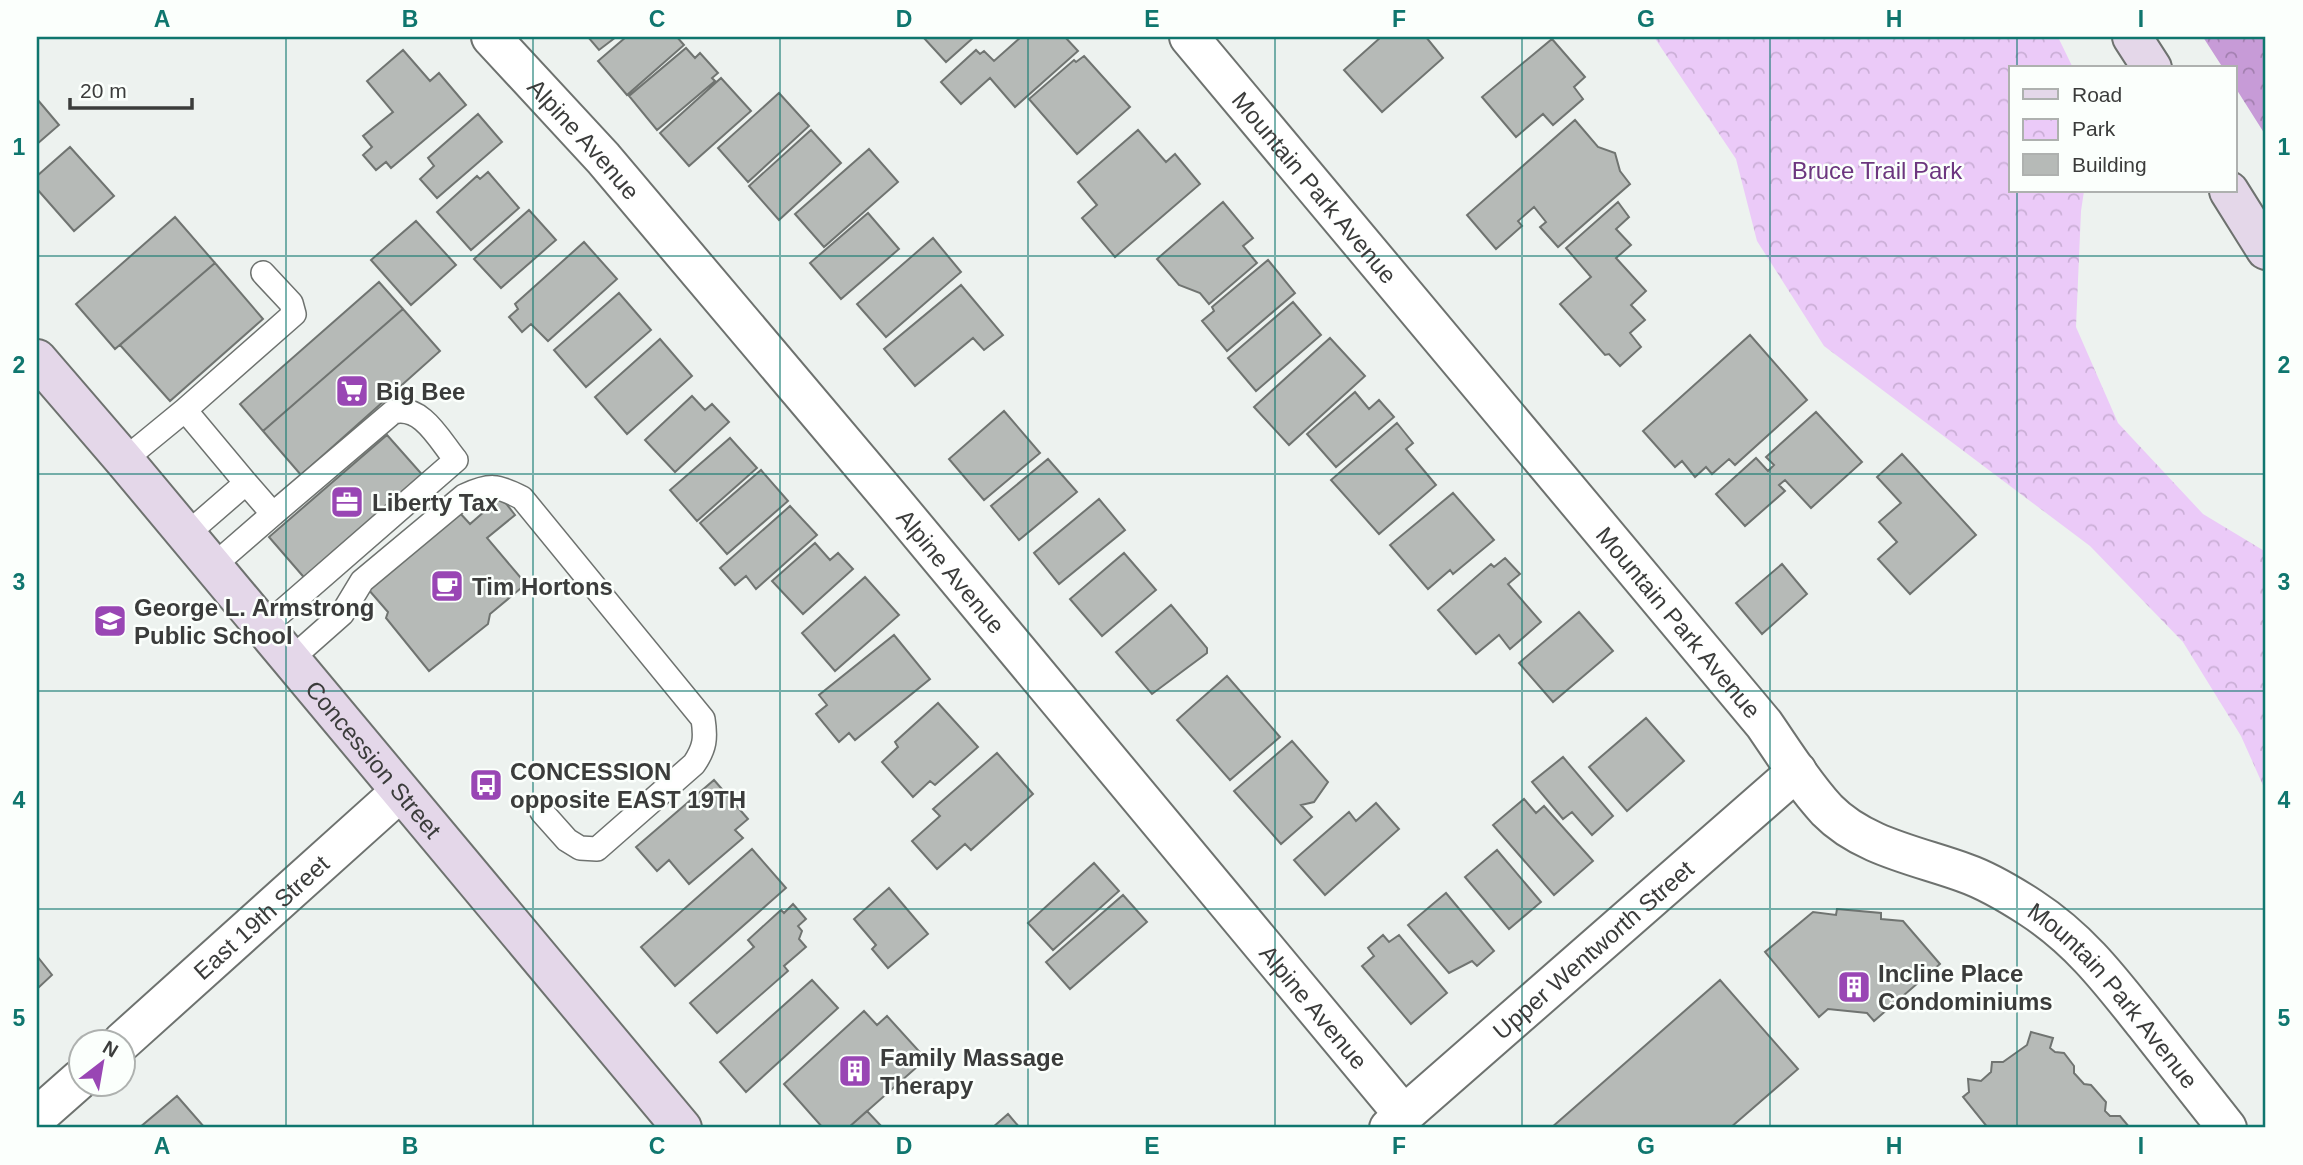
<svg xmlns="http://www.w3.org/2000/svg" width="2303" height="1165" font-family="Helvetica,sans-serif">
<style>
.forest{fill:url(#forest-crowns)}
.park{fill:url(#park-crowns)}
.building{fill:#b6bab7;stroke:#707471;stroke-width:2}
.lines{fill:none;stroke-linecap:round;stroke-linejoin:round}
.service-casing{stroke:#6e726f;stroke-width:26}
.minor-casing{stroke:#6e726f;stroke-width:42}
.secondary-casing{stroke:#6e726f;stroke-width:42}
.service{stroke:#fff;stroke-width:23}
.minor{stroke:#fff;stroke-width:38}
.secondary{stroke:#e4d7e9;stroke-width:38}
.grid{fill:none;stroke:#0f766e;stroke-width:2;stroke-opacity:0.55}
.labels{text-anchor:middle;dominant-baseline:central;stroke-width:5;stroke-linejoin:round;paint-order:stroke}
.street-label{font-size:24px;fill:#3b3c3b;stroke:#fbfffc}
.park-label{font-size:24px;fill:#6c367f;stroke:#fbfffc}
.poi-label{font-size:24px;font-weight:bold;fill:#3b3c3b;stroke:#fbfffc;text-anchor:start}
.neatline{fill:none;stroke:#0f766e;stroke-width:2.5}
.grid-label{font-size:23px;text-anchor:middle;font-weight:bold;fill:#0f766e}
</style>
<defs>
<pattern id="forest-crowns" width="20" height="18" patternUnits="userSpaceOnUse" patternTransform="scale(1.75)"><rect width="20" height="18" fill="#c79bd7"/><path d="M2 6a3 3 0 1 1 6 0M12 15a3 3 0 1 1 6 0" fill="none" stroke="#a380b0"/></pattern>
<pattern id="park-crowns" width="20" height="18" patternUnits="userSpaceOnUse" patternTransform="scale(1.75)"><rect width="20" height="18" fill="#ebcaf8"/><path d="M2 6a3 3 0 1 1 6 0M12 15a3 3 0 1 1 6 0" fill="none" stroke="#caaed6"/></pattern>
</defs>
<rect width="100%" height="100%" fill="#edf2ef"/>
<!-- forest -->
<path class="forest" d="M2203,37H2266V136L2235,87V68H2223Z"/>
<!-- park -->
<path class="park" d="M1654,37H2058L2073,68H2011V191H2084L2081,211L2076,327L2118,423L2203,514L2266,552V792L2241,736L2183,642L2090,546L1824,346L1757,241L1736,159Z"/>
<!-- building -->
<path class="building" d="M588,37H616L599,50Z
M626,37H677L684,45L627,95L598,61Z
M923,37H974L946,62Z
M1021,37H1065L1078,51L1015,107L990,78L961,104L941,82L976,50L980,54L984,51L994,61Z
M1381,37H1426L1443,58L1382,112L1344,70Z
M1552,39L1585,77L1574,87L1583,99L1553,125L1543,114L1516,137L1482,97Z
M686,48L695,58L700,53L718,73L712,78L715,81L657,130L629,96Z
M403,50L430,81L439,73L466,105L391,168L386,162L376,170L363,155L372,147L363,136L393,112L367,81Z
M1084,56L1130,107L1077,154L1029,99L1074,60L1076,62Z
M721,78L751,111L689,166L660,133Z
M779,93L809,126L748,182L718,148Z
M37,99L59,125L37,144Z
M478,114L502,142L437,198L420,179L434,166L428,158Z
M1575,120L1598,147L1615,153L1620,171L1630,184L1558,247L1540,227L1546,222L1534,207L1518,221L1522,226L1496,249L1467,215Z
M811,130L841,163L779,220L749,186Z
M1138,130L1166,162L1175,154L1200,184L1115,257L1082,218L1097,205L1078,182Z
M70,147L114,196L74,231L37,189V176Z
M869,149L898,182L824,247L795,214Z
M488,172L519,208L471,250L437,212L477,176L480,179Z
M1223,202L1253,238L1243,246L1257,263L1209,304L1200,293L1179,285L1157,259Z
M1618,202L1629,217L1616,229L1631,245L1616,258L1646,291L1631,305L1645,320L1630,333L1641,347L1620,366L1609,354L1605,355L1560,304L1591,277L1566,248Z
M529,210L556,240L501,288L474,259Z
M868,213L899,249L841,299L810,263Z
M175,217L215,263L115,349L76,304Z
M416,221L456,265L411,305L371,260Z
M933,238L961,272L886,337L857,304Z
M584,242L617,279L548,341L531,324L522,332L509,317L518,309L515,304Z
M1268,260L1295,293L1227,351L1202,321L1214,311L1212,307Z
M215,263L263,319L170,401L120,345Z
M379,282L403,309L263,431L240,404Z
M961,285L1003,335L984,350L973,338L915,386L884,349Z
M619,293L651,330L586,387L554,350Z
M1293,302L1321,335L1256,391L1228,358Z
M403,309L440,351L301,475L263,431Z
M1750,335L1807,400L1735,465L1729,459L1712,474L1706,467L1695,477L1682,461L1675,467L1643,431Z
M1330,338L1365,376L1289,445L1254,407Z
M660,339L692,376L627,434L595,397Z
M1355,392L1369,409L1379,400L1394,417L1336,467L1307,434Z
M692,396L705,410L712,404L729,422L675,472L645,440Z
M1004,411L1040,453L984,500L949,459Z
M1816,412L1862,462L1811,508L1785,480L1779,485L1785,491L1745,526L1716,494L1756,458L1768,471L1774,465L1766,457Z
M1397,423L1413,443L1406,449L1436,485L1379,534L1331,480Z
M387,435L426,479L308,582L269,537Z
M730,438L757,468L697,521L670,490Z
M1902,454L1976,535L1910,594L1878,559L1897,542L1879,522L1901,503L1877,477Z
M1048,459L1077,492L1019,540L991,506Z
M761,470L788,501L727,554L700,523Z
M1453,493L1494,540L1453,574L1450,570L1428,589L1390,545Z
M501,497L515,515L487,538L526,584L490,614L488,624L429,671L386,618L388,612L368,589L459,512L470,524Z
M1099,499L1125,530L1059,584L1034,553Z
M790,506L817,535L756,589L746,576L735,585L720,568Z
M815,543L830,560L838,553L853,569L803,614L772,581Z
M1124,553L1156,590L1102,636L1070,599Z
M1505,558L1520,574L1508,584L1541,622L1510,649L1499,635L1476,654L1438,610L1491,564L1494,567Z
M1782,564L1807,594L1762,634L1736,603Z
M865,577L899,615L835,671L802,633Z
M1171,605L1207,648V653L1152,694L1116,652Z
M1579,612L1613,651L1553,702L1519,663Z
M894,635L930,679L855,740L849,733L839,742L816,714L827,705L819,695Z
M1227,676L1280,737L1230,780L1177,720Z
M938,703L978,747L935,785L930,781L913,797L882,762L898,747L895,742Z
M1646,718L1684,761L1627,811L1589,767Z
M1292,741L1328,782L1314,802L1301,805L1312,817L1281,844L1234,791Z
M997,753L1033,794L971,850L965,844L937,869L912,841L940,816L933,809Z
M1563,757L1613,816L1592,835L1572,812L1563,819L1532,782Z
M714,780L748,819L735,830L743,838L689,884L669,860L657,871L636,847Z
M1524,799L1536,813L1544,806L1593,861L1554,895L1493,825Z
M1376,803L1399,829L1325,895L1294,860L1349,812L1356,821Z
M752,849L786,888L675,986L641,947Z
M1497,850L1541,902L1509,929L1465,877Z
M1094,863L1119,891L1053,950L1028,923Z
M889,888L928,934L888,968L872,949L876,945L854,919Z
M1446,893L1494,951L1477,966L1472,961L1449,973L1408,925Z
M1123,895L1147,922L1070,989L1046,962Z
M793,904L806,919L798,926L802,931L799,939L806,947L784,966L788,971L717,1033L690,1003L754,947L748,940L781,910L784,913Z
M1837,909L1881,913V919L1903,921L1940,964L1874,1021L1867,1013L1828,1009L1819,1017L1765,952L1813,912L1836,915Z
M1383,935L1389,942L1399,935L1447,993L1411,1024L1362,966L1374,956L1368,948Z
M37,956L52,975L37,989Z
M812,980L838,1008L746,1092L720,1062Z
M1720,980L1798,1069L1730,1128H1551Z
M864,1011L877,1025L887,1016L926,1059L848,1128H823L784,1084Z
M2031,1032L2053,1038L2050,1048L2055,1052L2064,1053L2074,1066V1073L2084,1084L2091,1085L2106,1102L2105,1111L2110,1116H2120L2130,1128H1988L1963,1097L1969,1092L1968,1079L1981,1081L1991,1072L1992,1062H2003L2027,1045Z
M177,1096L205,1128H139Z
M867,1111L883,1128H848Z
M1008,1114L1020,1128H992Z"/>
<g class="lines">
<defs>
<path id="service" d="M185,410L294,314L291,303L263,273
M124,460L185,410L246,483L186,535
M212,567L273,514L246,483
M263,628L456,460C440,441 422,404 393,412L273,514
M290,660L342,614L362,581L464,496C490,484 497,485 522,498L703,719C706,738 705,748 694,764L597,849L580,848L567,840L542,812"/>
<g id="minor">
<path id="s1" d="M491,37L603,158L892,500L1404,1115"/>
<path id="s2" d="M1189,37L1764,724C1784,753 1803,784 1827,810C1863,847 1919,856 1965,873C1988,881 2011,895 2031,908C2080,940 2110,980 2145,1024C2173,1059 2200,1094 2227,1128"/>
<path id="s3" d="M122,1042L400,792"/>
<path d="M37,1117L80,1079"/>
<path id="s4" d="M1389,1128L1797,771"/>
</g>
<g id="secondary">
<path d="M2132,37L2152,68"/>
<path d="M2229,191L2266,250"/>
<path id="s5" d="M37,359L124,460L682,1128"/>
</g>
</defs>
<!-- service casing -->
<use href="#service" class="service-casing"/>
<!-- minor casing -->
<use href="#minor" class="minor-casing"/>
<!-- secondary casing -->
<use href="#secondary" class="secondary-casing"/>
<!-- service -->
<use href="#service" class="service"/>
<!-- minor -->
<use href="#minor" class="minor"/>
<!-- secondary -->
<use href="#secondary" class="secondary"/>
</g>
<!-- grid -->
<path class="grid" d="M286,37V1128M533,37V1128M780,37V1128M1028,37V1128M1275,37V1128M1522,37V1128M1770,37V1128M2017,37V68M2017,191V1128M37,256H2266M37,474H2266M37,691H2266M37,909H2266"/>
<!-- icons -->
<defs>
<symbol id="supermarket-square" viewBox="-11 -11 22 22"><rect x="-9" y="-9" width="18" height="18" rx="4" fill="#9946b4" stroke="#fbfffc"/><path d="M-6-5.5h2.5l.6 2H6L4.5 2H-2.5L-4.4-4H-6ZM-1.5 3.2a1.3 1.3 0 1 0 .1 0ZM3 3.2a1.3 1.3 0 1 0 .1 0Z" fill="#fff"/></symbol>
<symbol id="office-square" viewBox="-11 -11 22 22"><rect x="-9" y="-9" width="18" height="18" rx="4" fill="#9946b4" stroke="#fbfffc"/><path d="M-6-3h4V-5.5h4V-3h4V5H-6ZM-1-4.5V-3h2v-1.5ZM-6 0V1H6V0Z" fill="#fff"/></symbol>
<symbol id="cafe-square" viewBox="-11 -11 22 22"><rect x="-9" y="-9" width="18" height="18" rx="4" fill="#9946b4" stroke="#fbfffc"/><path d="M-5.5-4.5H6V0H3Q3 3.5 0 3.5H-2.5Q-5.5 3.5-5.5 0ZM3-3.2v2h1.7v-2ZM-6 4.5H4V6H-6Z" fill="#fff"/></symbol>
<symbol id="school-square" viewBox="-11 -11 22 22"><rect x="-9" y="-9" width="18" height="18" rx="4" fill="#9946b4" stroke="#fbfffc"/><path d="M0-5L7-2L0 1L-7-2ZM-4 1L0 2.5L4 1V4Q0 6-4 4Z" fill="#fff"/></symbol>
<symbol id="bus-square" viewBox="-11 -11 22 22"><rect x="-9" y="-9" width="18" height="18" rx="4" fill="#9946b4" stroke="#fbfffc"/><path d="M-5-6H5V4H4V6H2V4H-2V6H-4V4H-5ZM-3.5-4V0h7V-4ZM-3.5 1.2v1.5H-2V1.2ZM2 1.2v1.5H3.5V1.2Z" fill="#fff"/></symbol>
<symbol id="building-square" viewBox="-11 -11 22 22"><rect x="-9" y="-9" width="18" height="18" rx="4" fill="#9946b4" stroke="#fbfffc"/><path d="M-4-6H4V6H1V3H-1V6H-4ZM-2.5-4.3h1.7v1.8h-1.7ZM.8-4.3h1.7v1.8H.8ZM-2.5-1h1.7V.8h-1.7ZM.8-1h1.7V.8H.8Z" fill="#fff"/></symbol>
</defs>
<g fill-rule="evenodd">
<use href="#supermarket-square" x="333" y="372" width="38" height="38"/>
<use href="#office-square" x="328" y="483" width="38" height="38"/>
<use href="#cafe-square" x="428" y="567" width="38" height="38"/>
<use href="#school-square" x="91" y="602" width="38" height="38"/>
<use href="#bus-square" x="467" y="766" width="38" height="38"/>
<use href="#building-square" x="1835" y="968" width="38" height="38"/>
<use href="#building-square" x="836" y="1052" width="38" height="38"/>
</g>
<g class="labels">
<!-- street labels -->
<g class="street-label">
<text stroke="none"><textPath href="#s1" startOffset="138">Alpine Avenue</textPath></text>
<text stroke="none"><textPath href="#s2" startOffset="196">Mountain Park Avenue</textPath></text>
<text stroke="none"><textPath href="#s1" startOffset="705">Alpine Avenue</textPath></text>
<text stroke="none"><textPath href="#s2" startOffset="763">Mountain Park Avenue</textPath></text>
<text stroke="none"><textPath href="#s5" startOffset="523">Concession Street</textPath></text>
<text stroke="none"><textPath href="#s3" startOffset="187">East 19th Street</textPath></text>
<text stroke="none"><textPath href="#s4" startOffset="271">Upper Wentworth Street</textPath></text>
<text stroke="none"><textPath href="#s2" startOffset="1351">Mountain Park Avenue</textPath></text>
<text stroke="none"><textPath href="#s1" startOffset="1272">Alpine Avenue</textPath></text>
</g>
<!-- park labels -->
<g class="park-label">
<text x="1877" y="170">Bruce Trail Park</text>
</g>
<!-- poi labels -->
<g class="poi-label">
<text x="376" y="391">Big Bee</text>
<text x="372" y="502">Liberty Tax</text>
<text x="472" y="586">Tim Hortons</text>
<text x="134" y="607">George L. Armstrong<tspan x="134" dy="28">Public School</tspan></text>
<text x="510" y="771">CONCESSION<tspan x="510" dy="28">opposite EAST 19TH</tspan></text>
<text x="1878" y="973">Incline Place<tspan x="1878" dy="28">Condominiums</tspan></text>
<text x="880" y="1057">Family Massage<tspan x="880" dy="28">Therapy</tspan></text>
</g>
</g>
<!-- border -->
<rect width="2303" height="1165" fill="none" stroke="#fbfffc" stroke-width="77"/>
<!-- legend -->
<rect x="2009" y="66" width="228" height="126" fill="#fbfffc" stroke="#aeb1af" stroke-width="2"/>
<rect x="2023" y="89" width="35" height="10" fill="#e4d7e9" stroke="#aeb1af" stroke-width="2"/>
<text x="2072" y="102" font-size="21" fill="#3b3c3b">Road</text>
<rect x="2023" y="119" width="35" height="21" fill="url(#park-crowns)" stroke="#aeb1af" stroke-width="2"/>
<text x="2072" y="136" font-size="21" fill="#3b3c3b">Park</text>
<rect x="2023" y="154" width="35" height="21" fill="#b6bab7" stroke="#aeb1af" stroke-width="2"/>
<text x="2072" y="172" font-size="21" fill="#3b3c3b">Building</text>
<!-- north arrow -->
<g transform="translate(102 1063) rotate(31)"><circle r="33" fill="#fbfffc" stroke="#aeb1af" stroke-width="2"/>
<path d="M0-5L12 26L0 18L-12 26Z" fill="#9946b4"/>
<text y="-10" font-size="19" font-weight="bold" text-anchor="middle" fill="#3b3c3b">N</text>
</g>
<!-- scale -->
<path d="M70 98v10h122v-10" fill="none" stroke="#3b3c3b" stroke-width="3.5"/>
<text x="80" y="98" font-size="21" fill="#3b3c3b" stroke="#fbfffc" stroke-width="5" paint-order="stroke">20 m</text>
<rect x="38" y="38" width="2226" height="1088" class="neatline"/>
<g class="grid-label">
<text x="162" y="27">A</text>
<text x="410" y="27">B</text>
<text x="657" y="27">C</text>
<text x="904" y="27">D</text>
<text x="1152" y="27">E</text>
<text x="1399" y="27">F</text>
<text x="1646" y="27">G</text>
<text x="1894" y="27">H</text>
<text x="2141" y="27">I</text>
<text x="19" y="155">1</text>
<text x="2284" y="155">1</text>
<text x="19" y="373">2</text>
<text x="2284" y="373">2</text>
<text x="19" y="590">3</text>
<text x="2284" y="590">3</text>
<text x="19" y="808">4</text>
<text x="2284" y="808">4</text>
<text x="19" y="1026">5</text>
<text x="2284" y="1026">5</text>
<text x="162" y="1154">A</text>
<text x="410" y="1154">B</text>
<text x="657" y="1154">C</text>
<text x="904" y="1154">D</text>
<text x="1152" y="1154">E</text>
<text x="1399" y="1154">F</text>
<text x="1646" y="1154">G</text>
<text x="1894" y="1154">H</text>
<text x="2141" y="1154">I</text>
</g>
</svg>
